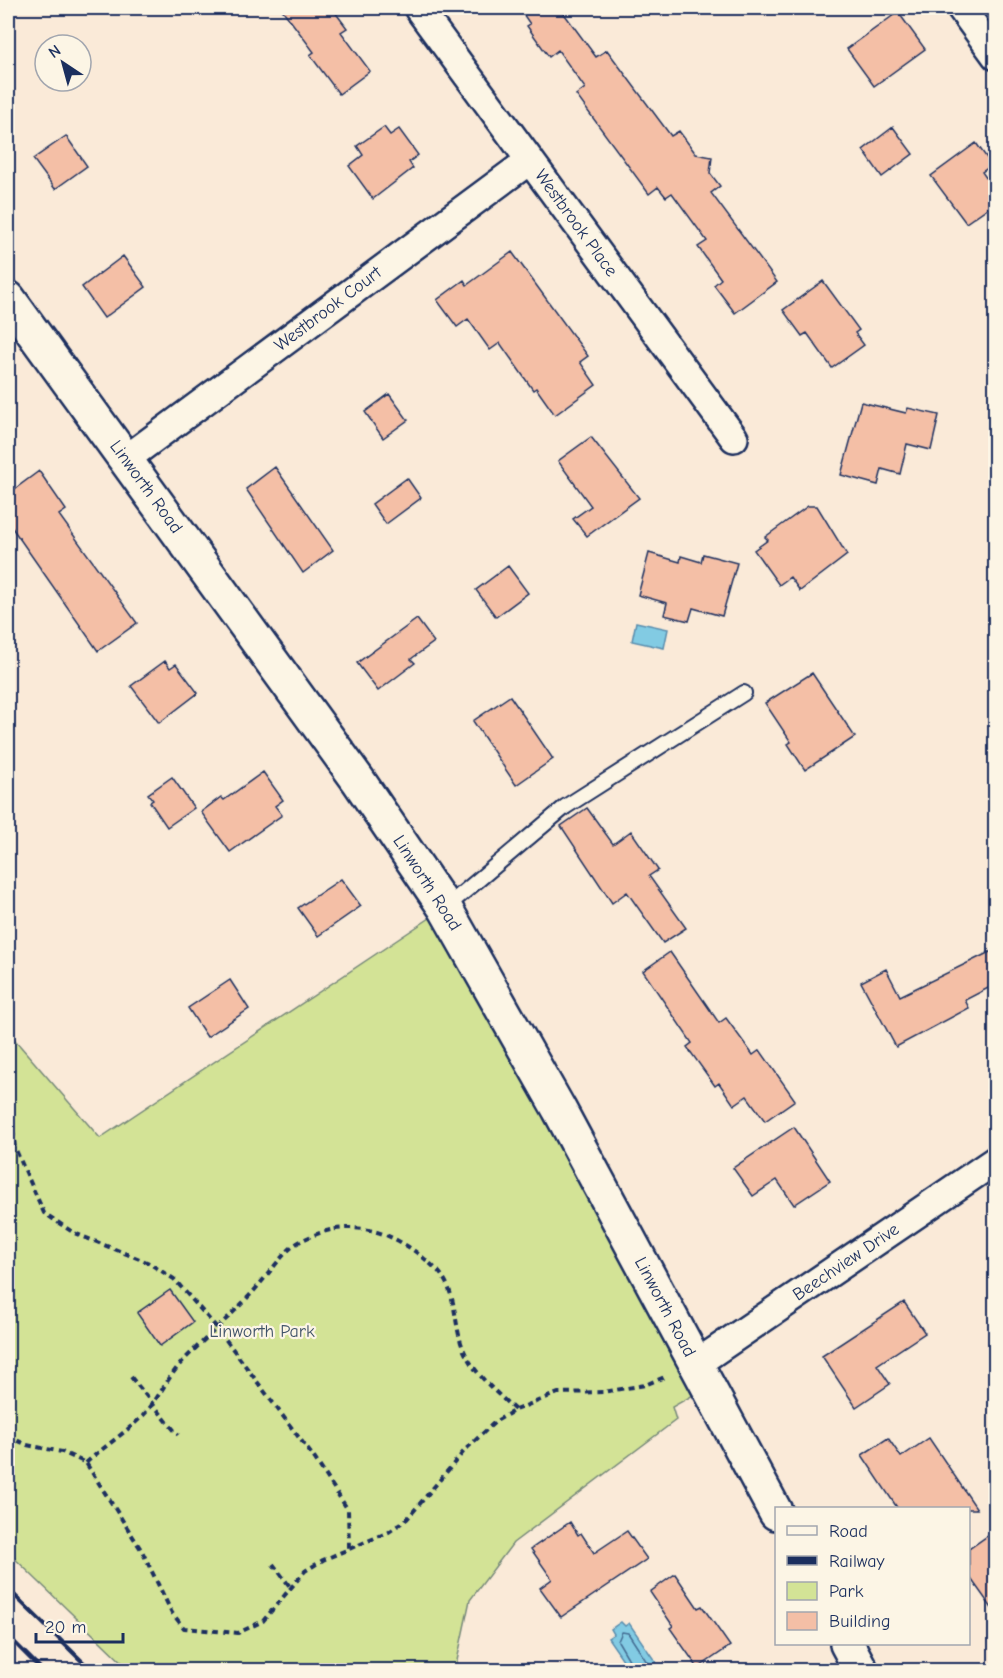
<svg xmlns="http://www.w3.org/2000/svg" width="1003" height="1678" font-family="'Comic Neue',sans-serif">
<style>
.green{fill:#d3e396;stroke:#77897a;stroke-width:1.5}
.water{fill:#82cbe3;stroke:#598dae;stroke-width:1.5}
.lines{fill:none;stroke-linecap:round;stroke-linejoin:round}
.shore{stroke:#446d93;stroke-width:1.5}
.building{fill:#f4bfa6;stroke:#1b2f5e;stroke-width:1.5}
.lane-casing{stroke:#1b2f5e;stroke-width:18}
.street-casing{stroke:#1b2f5e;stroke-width:32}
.secondary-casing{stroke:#1b2f5e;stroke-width:38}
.path{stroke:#1b2f5e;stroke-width:4;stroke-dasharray:6 4.5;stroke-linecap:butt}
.lane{stroke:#fcf5e5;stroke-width:14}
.street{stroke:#fcf5e5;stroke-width:27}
.secondary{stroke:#fcf5e5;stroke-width:33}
.rail{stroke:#1b2f5e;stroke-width:4.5}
.labels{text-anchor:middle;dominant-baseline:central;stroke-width:4.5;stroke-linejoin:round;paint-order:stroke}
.street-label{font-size:18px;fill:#1b2f5e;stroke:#fcf5e5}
.park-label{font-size:18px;fill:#405369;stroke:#fcf5e5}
</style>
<rect width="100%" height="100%" fill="#faead8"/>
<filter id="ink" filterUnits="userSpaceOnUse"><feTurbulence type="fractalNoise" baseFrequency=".0167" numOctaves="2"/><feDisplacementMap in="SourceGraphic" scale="12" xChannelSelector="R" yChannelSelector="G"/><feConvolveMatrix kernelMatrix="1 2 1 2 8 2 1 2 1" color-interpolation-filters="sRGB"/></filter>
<g filter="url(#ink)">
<!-- green -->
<path class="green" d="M439,912L697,1393L672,1407L676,1420L513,1543L470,1600L455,1670H130L8,1552V1032L100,1138Z"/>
<!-- water -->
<path class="water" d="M636,622L668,629L664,648L632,641Z
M621,1622L625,1626L629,1623L659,1667L655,1670H630L608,1638L614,1634L611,1629Z"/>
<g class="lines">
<!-- shore -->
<path class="shore" d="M635,1670L618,1641L622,1632L628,1633L652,1670"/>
</g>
<!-- building -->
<path class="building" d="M281,8H332L347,28L341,32L370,71L339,94L310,55L314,52Z
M519,8H560L596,57L607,50L671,136L679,131L696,154L712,157L710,173L720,186L711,193L777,282L735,313L714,285L721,279L698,247L707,241L672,193L666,197L658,187L649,194L576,95L585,88L558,50L549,57L527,26L530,24Z
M898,12L925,49L874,86L847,49Z
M384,127L390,135L399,129L418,155L409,162L413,168L373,199L349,166L363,155L357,146Z
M893,127L913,154L882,177L863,150Z
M66,136L87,166L55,189L33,159Z
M976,143L992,165L982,172L996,192V202L966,223L931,176Z
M512,252L588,356L580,362L596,385L555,415L536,388L533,390L500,343L490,350L468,319L457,327L437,300L464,280L467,285Z
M123,256L146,287L104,318L82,287Z
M823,281L859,330L855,333L864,345L832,368L807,333L802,336L783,310Z
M389,394L408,420L383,438L365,412Z
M861,402L906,413L908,408L939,415L931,450L907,444L900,474L882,469L878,485L841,475Z
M591,437L639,498L587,536L573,519L591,506L558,461Z
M275,467L333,550L303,573L246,489Z
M39,471L66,510L59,515L137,623L98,651L8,522V494Z
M407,478L421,498L386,524L372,504Z
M808,506H817L847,555L800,591L790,577L779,585L754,550L768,540L765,537Z
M649,553L680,562L681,556L701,562L703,554L737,563L722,616L693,608L689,621L664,615L667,603L638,595Z
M508,566L528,593L496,617L476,590Z
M417,619L434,642L411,659L415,663L378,691L357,663Z
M165,661L170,668L176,664L198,693L159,723L131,686Z
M812,673L855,737L805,770L788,744L791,742L765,703Z
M510,696L553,759L516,785L473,721Z
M263,772L283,800L275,806L282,815L230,852L201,812L221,797L224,800Z
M172,777L194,808L167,827L150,802L153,800L148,794Z
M587,808L613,844L631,831L658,870L649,876L686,928L663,943L627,892L612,903L561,826Z
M341,879L361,906L318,936L298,908Z
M996,949V984L965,1000L969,1008L896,1047L861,982L886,969L900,996Z
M670,952L719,1023L726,1018L753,1055L760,1050L795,1100L765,1121L747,1096L734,1105L719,1083L715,1086L687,1047L692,1043L643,971Z
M230,980L249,1009L207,1037L188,1008Z
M794,1127L830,1181L794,1205L777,1180L753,1196L733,1168Z
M170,1290L193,1322L160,1346L137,1313Z
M904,1302L925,1333L877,1365L890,1384L856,1407L822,1356Z
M888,1438L901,1457L929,1438L977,1509H898L862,1455Z
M570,1522L578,1535L581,1533L594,1553L627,1531L647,1559L561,1617L540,1588L552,1579L531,1549Z
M996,1530V1614L969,1576V1549Z
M675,1574L698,1608L702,1606L730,1646L698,1668L670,1628L673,1626L650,1592Z"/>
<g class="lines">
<defs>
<path id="lane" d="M445,908L565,807L744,693"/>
<path id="street" d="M418,8L734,438
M961,8L996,56
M126,459L530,160
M696,1364L996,1160"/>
<path id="secondary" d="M8,298L358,780L445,908L559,1109L776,1513
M847,1644L861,1670"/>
</defs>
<!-- lane casing -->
<use href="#lane" class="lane-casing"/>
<!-- street casing -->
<use href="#street" class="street-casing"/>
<!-- secondary casing -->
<use href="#secondary" class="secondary-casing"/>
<!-- path -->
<path class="path" d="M8,1089L15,1148
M8,1147L15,1148L44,1213L74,1233L147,1262L174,1279L217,1328L315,1459L348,1510L349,1548
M131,1377L178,1435
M8,1436L27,1445L62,1452L86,1463L142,1551L172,1613L184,1628L238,1633L263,1621L305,1571L323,1560L389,1532L407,1519L465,1450L496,1421L515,1410L558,1393L603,1392L645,1385L667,1376
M86,1463C103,1447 134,1427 148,1410C160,1395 169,1376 182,1362C204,1339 229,1318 250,1295C264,1281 283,1251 299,1242C352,1213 398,1232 438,1271C455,1289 454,1317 460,1339C467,1368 494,1390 515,1410
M273,1564L291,1588"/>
<!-- lane -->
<use href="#lane" class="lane"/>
<!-- street -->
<use href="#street" class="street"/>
<!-- secondary -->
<use href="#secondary" class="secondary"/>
<!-- rail -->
<path class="rail" d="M8,1589L91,1670
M8,1636L42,1670"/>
</g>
</g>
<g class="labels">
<!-- street labels -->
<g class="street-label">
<text transform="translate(576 223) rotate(54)">Westbrook Place</text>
<text transform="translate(328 309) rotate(-37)">Westbrook Court</text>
<text transform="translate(146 487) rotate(54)">Linworth Road</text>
<text transform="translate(427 883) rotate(57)">Linworth Road</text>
<text transform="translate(846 1262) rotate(-34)">Beechview Drive</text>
<text transform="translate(665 1307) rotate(62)">Linworth Road</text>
</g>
<!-- park labels -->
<g class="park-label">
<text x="262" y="1331">Linworth Park</text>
</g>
</g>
<!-- margin -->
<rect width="1003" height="1678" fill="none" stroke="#fcf5e5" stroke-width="30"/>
<rect x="15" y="15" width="973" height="1648" fill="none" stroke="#1b2f5e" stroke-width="2" filter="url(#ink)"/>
<!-- legend -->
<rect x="775" y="1507" width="195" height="138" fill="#fcf5e5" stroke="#a2a6af" stroke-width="1.5"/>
<rect x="787" y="1526" width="30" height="9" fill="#fcf5e5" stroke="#a2a6af" stroke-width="1.5"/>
<text x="829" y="1537" font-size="18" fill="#1b2f5e">Road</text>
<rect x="787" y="1556" width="30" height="9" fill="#1b2f5e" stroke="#a2a6af" stroke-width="1.5"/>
<text x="829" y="1567" font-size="18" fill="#1b2f5e">Railway</text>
<rect x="787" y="1582" width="30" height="18" fill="#d3e396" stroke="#a2a6af" stroke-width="1.5"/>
<text x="829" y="1597" font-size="18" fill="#1b2f5e">Park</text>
<rect x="787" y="1612" width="30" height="18" fill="#f4bfa6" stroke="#a2a6af" stroke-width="1.5"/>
<text x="829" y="1627" font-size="18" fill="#1b2f5e">Building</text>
<!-- north arrow -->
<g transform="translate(63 63) rotate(324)"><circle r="28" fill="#fcf5e5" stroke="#a2a6af" stroke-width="1.5"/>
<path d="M0-4.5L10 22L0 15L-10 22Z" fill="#1b2f5e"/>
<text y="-9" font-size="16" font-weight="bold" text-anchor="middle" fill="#1b2f5e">N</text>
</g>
<!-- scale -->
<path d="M36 1633v9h87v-9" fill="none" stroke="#1b2f5e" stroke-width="3"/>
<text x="45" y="1633" font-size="18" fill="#1b2f5e" stroke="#fcf5e5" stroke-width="4.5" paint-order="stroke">20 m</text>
</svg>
